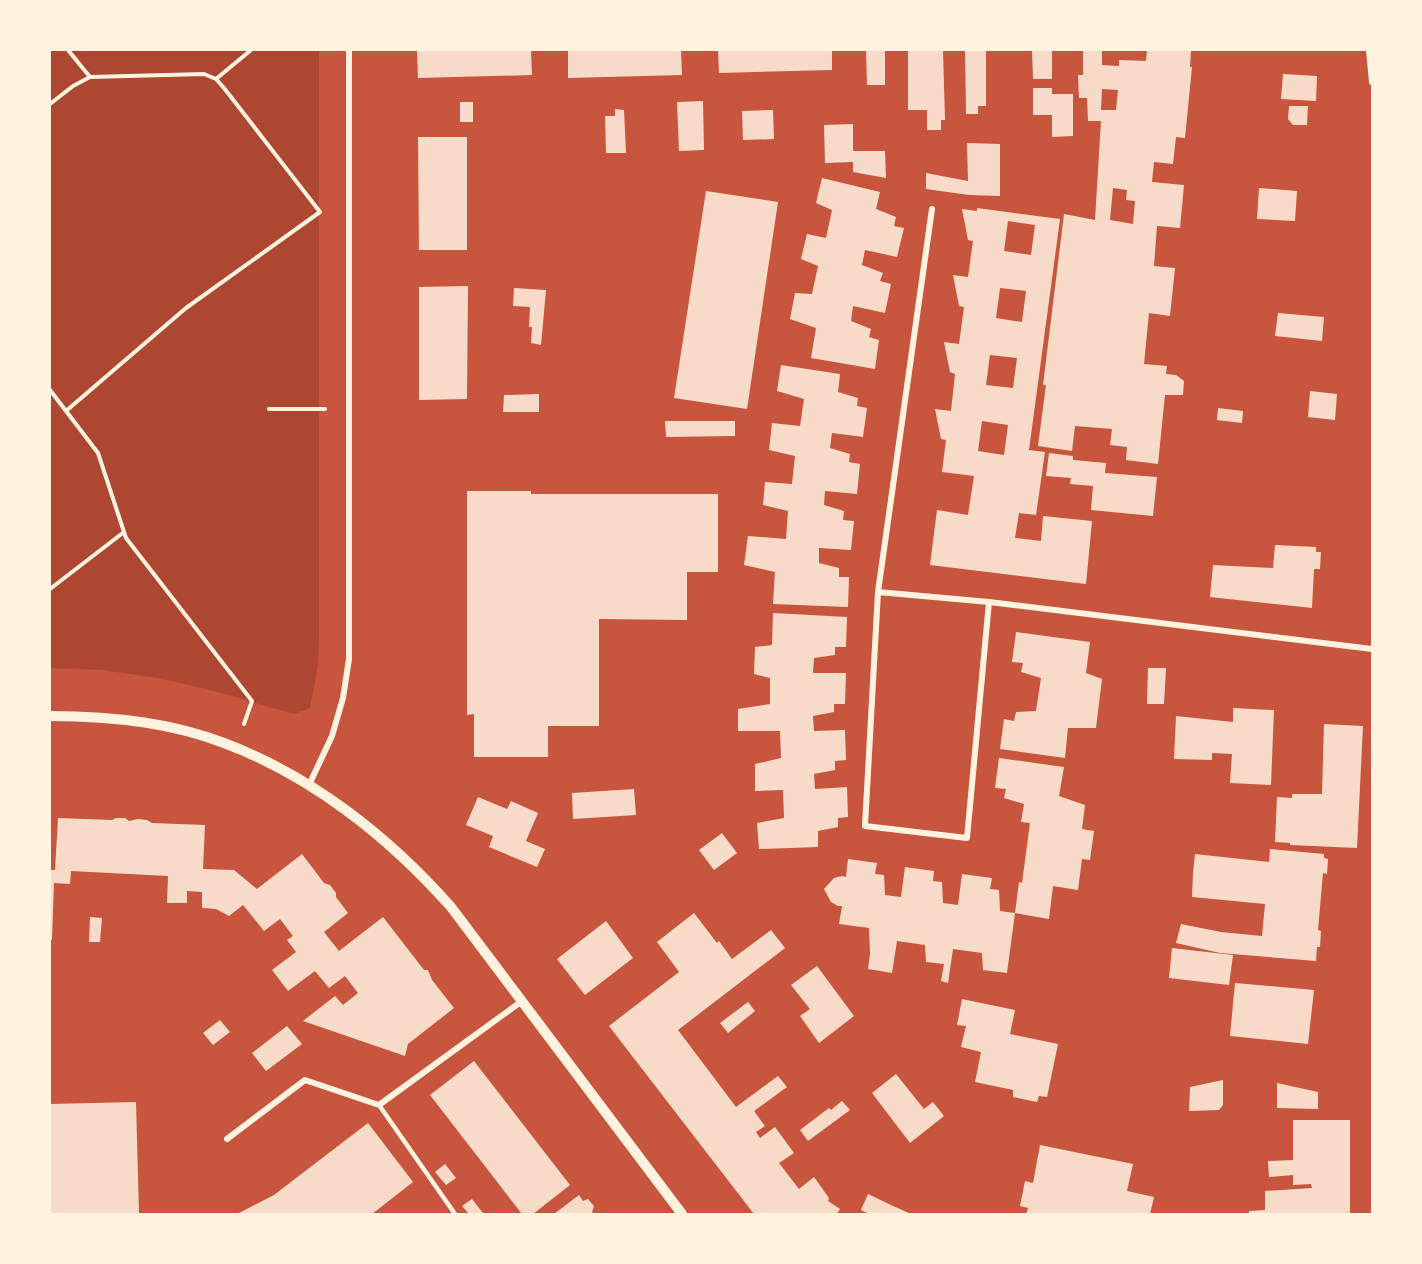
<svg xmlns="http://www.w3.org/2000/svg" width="1422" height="1264" font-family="Karla,sans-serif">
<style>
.green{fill:#ae4732}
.building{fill:#f7dbc8;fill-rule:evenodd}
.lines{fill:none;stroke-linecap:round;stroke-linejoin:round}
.path{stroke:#fff3e0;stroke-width:4}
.service{stroke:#fff3e0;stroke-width:4.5}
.minor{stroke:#fff3e0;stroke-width:6}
.tertiary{stroke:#fff3e0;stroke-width:10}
</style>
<rect width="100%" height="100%" fill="#c8553d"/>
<!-- green -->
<path class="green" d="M50,50H319V642L318,665L310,708L294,714L214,691L158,678L102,670L50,668Z"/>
<!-- building -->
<path class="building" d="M417,50H531L532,75L418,78Z
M568,50H681L682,75L568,78Z
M718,50H832V70L719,73Z
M866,50H885V85H867Z
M908,50H943L945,120H941V130H927V110H908Z
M965,50H986V106H978V114H966Z
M1032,50H1052V79H1033Z
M1083,50H1102V65L1119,66V60L1146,61L1147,50H1191L1190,67H1192L1185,138L1176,137L1173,164L1154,162L1152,182L1184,185L1180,228L1157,226L1154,266L1175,268L1170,316L1149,313L1144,364L1167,366L1166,374L1176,375L1184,381L1183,395H1165L1158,464L1126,460L1127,447L1110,445L1112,429L1075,426L1072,451L1038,446L1046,385H1043L1064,214L1095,220L1101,121H1088L1087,98H1079L1078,75H1083ZM1102,89L1118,90L1116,110H1101ZM1113,188L1127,190L1126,200L1135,201L1133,224L1110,220Z
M1283,74L1317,76L1316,101L1281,99Z
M1033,88H1052V94H1073V136L1052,137V115H1033Z
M703,101L704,150L679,151L677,102Z
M460,102H473V122H460Z
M1289,106H1308L1307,125H1293L1288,119Z
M615,109L624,110L626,153H606L605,116H615Z
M773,110L774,139L743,140L742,111Z
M853,124V151H885L886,178L853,172V162L825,163L824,125Z
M418,137H467V250H419Z
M967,143L1000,144V196L969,195L926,189V173L968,181Z
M822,178L880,192L876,209L896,217L894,226L904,228L897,257L865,250L862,265L883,273L880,281L891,284L885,313L853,306L851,321L871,329L869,337L879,340L875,369L811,358L816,328L790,319L795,293L812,294L818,266L801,259L807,234L826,238L832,210L816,203Z
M1259,188L1297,191L1295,221L1257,219Z
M706,191L778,202L747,409L674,398Z
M977,208L1060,219L1029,450L1045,452L1036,515L1019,513L1015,538L1041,541L1043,516L1092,521L1086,584L930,565L937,510L968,515L974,476L942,472L946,440L941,439L935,409L951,411L955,374L950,372L944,342L959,344L964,307L959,306L953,275L968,277L973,241L968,240L962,209L977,211ZM1008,221L1035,225L1031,255L1004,251ZM1000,288L1026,291L1022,322L996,318ZM990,355L1017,358L1013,388L986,385ZM982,421L1008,425L1004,455L978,451Z
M468,286L467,399L419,400V287Z
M514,288L546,290L541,345L531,343L532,327H529L530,307L513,306Z
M1278,313L1324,317L1322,341L1275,336Z
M781,365L840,374L838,392L858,398L857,406L867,408L863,437L832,433L830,448L850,454L849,462L860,464L857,494L825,491L824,505L844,511L843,520L854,521L851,550L819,548V563L839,568V577H849L848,607L773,604L775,572L744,565L748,536L786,539L788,511L763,505L765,482L792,484L795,456L769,450L772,423L800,426L804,399L777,391Z
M1310,391L1337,394L1335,420L1308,417Z
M539,394V412H503L504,395Z
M1218,408L1243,411L1242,423L1217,420Z
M665,421H735V436L666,437Z
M1049,453L1073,456V460L1106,463L1105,473L1157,477L1153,516L1091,510L1093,486L1070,484L1071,478L1046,476Z
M467,491H531V494H718V572H687V620L599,619V726H548V757H474V714L467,715Z
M1275,545L1316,547V552H1321L1320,569H1314L1312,608L1210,597L1213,565L1273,568Z
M773,613L847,617L846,647H835V655L814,658L813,673H846L845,704H834V712L813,716L814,731L845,730L846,760L835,761V770L814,774L815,789L847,787L848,817L838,818V827L818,831V847L759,849L757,823L784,818L783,790L755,791V764L781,758L780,731H738V709L770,704V678L754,674L755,647L772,645Z
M1016,632L1090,642L1086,673L1102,679L1096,728H1068L1065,758L1000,749L1004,719L1014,721L1016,712L1036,711L1041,678L1021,672L1023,663L1012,662Z
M1148,668H1166L1164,704H1147Z
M1233,708L1274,710L1271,785L1230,783L1232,754L1212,753V760L1174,759L1176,716L1233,722Z
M1324,724L1363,726L1357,848L1290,845V843L1275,842L1277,797L1292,798V794H1322Z
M999,758L1064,767L1059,796L1085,805L1082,829L1094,831L1090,860L1082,859L1078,890L1053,886L1049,919L1015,913L1007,973L983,970L982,953L953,949L948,983L941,981L944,964L926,962L925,945L897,941L892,973L868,969L870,954L869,928L839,924L842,906H838L831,902L824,889L834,878L842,876L846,877L848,859L877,863L875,874L884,875L885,895L901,897L905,867L934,871L933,881L942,882L943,903L958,905L962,874L992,878L990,889L999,890L1000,911L1015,913L1019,882L1022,883L1030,823L1021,822L1024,804L1004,798L1006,789L995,788Z
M634,789L636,815L573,819L572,793Z
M478,797L507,809L511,801L538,813L526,841L545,849L537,867L489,847L493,836L466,825Z
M58,818L112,820L116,818H125L129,821L138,819L147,820L152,823L205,825L203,869L234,870L257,889L302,854L324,883L330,885L336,893V897L348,913L324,932L339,951L383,917L424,970H428L432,980L454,1008L408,1044L405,1056L303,1021L335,996L343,1005L358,993L345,976L329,988L315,971L288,991L272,970L296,952L287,940L293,936L280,919L264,931L243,905L229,916L216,909L202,908V892L187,891V903H167L168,876L71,871L70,884L54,883L52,940L50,939V870H55Z
M722,833L737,853L714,870L699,850Z
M1270,849L1324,854V858L1328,859L1327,874L1323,873L1318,930L1321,931L1320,947H1317L1316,961L1220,953L1176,943L1181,924L1221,932L1262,936L1265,904L1192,897L1193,873L1195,854L1269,862Z
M694,913L717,943L719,941L732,959L771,930L785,948L678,1030L736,1107L778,1076L787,1087L754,1111L765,1126L756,1132L760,1138L775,1127L794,1153L779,1163L799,1189L814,1177L829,1198L828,1201L840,1209L837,1214H754L609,1026L679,972L657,942Z
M90,917L102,918L100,942H89Z
M606,921L633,958L585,995L557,959Z
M1172,948L1233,955L1229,985L1169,978Z
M817,966L854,1016L819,1043L800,1016L810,1009L791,985Z
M1235,983L1314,990L1308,1044L1230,1036Z
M962,999L1015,1010L1010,1034L1058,1044L1047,1097L1039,1096L1037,1102L1013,1097V1090L975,1082L981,1052L961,1047L966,1026L957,1025Z
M748,1002L755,1011L728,1033L720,1023Z
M220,1020L230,1032L213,1045L203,1033Z
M287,1026L302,1044L266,1071L252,1053Z
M474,1061L570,1185L533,1214H522L430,1095Z
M896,1074L924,1109L933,1102L944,1116L910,1143L872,1093Z
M1223,1080V1105L1219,1110L1189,1111L1190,1087Z
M1277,1083L1318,1092V1109L1277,1108Z
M842,1101L850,1110L808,1141L800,1130L829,1108L831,1110Z
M136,1102L139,1214H50V1104Z
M1293,1120H1350V1214H1249V1211L1265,1210V1191L1312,1188L1311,1184L1293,1185V1175L1269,1177L1268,1161L1293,1160Z
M368,1123L413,1182L372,1214H237L274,1195Z
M1040,1145L1133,1164L1127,1191L1154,1197L1150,1214H1026L1028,1208L1020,1206L1025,1181L1033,1183Z
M445,1164L456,1178L446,1185L435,1172Z
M868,1194L891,1205L911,1214H869L861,1210Z
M579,1195L583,1201L588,1199L594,1206L592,1212L594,1214H554Z
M472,1199L483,1213L481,1214H469L462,1206Z"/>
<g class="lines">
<!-- path -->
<path class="path" d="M68,50L90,77
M216,79L251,50
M50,104L73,86L90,77L204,74L216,79L224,88L320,212L186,308L66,411
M50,390L98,453L126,538L252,701L244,724
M269,409H325
M50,589L124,532"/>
<!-- service -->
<path class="service" d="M379,1105L455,1214"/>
<!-- minor -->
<path class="minor" d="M1369,50L1372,82
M932,209L878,592L865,826L967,838L989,602
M878,592L989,602L1372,649
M309,785L332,736L343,698L349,659V50
M227,1139L305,1080L379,1105L522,1001"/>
<!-- tertiary -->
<path class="tertiary" d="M50,716C107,716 170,722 224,743C312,776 389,837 451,907L682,1214"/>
</g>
<!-- border -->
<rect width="1422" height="1264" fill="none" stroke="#fff3e0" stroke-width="102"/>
</svg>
